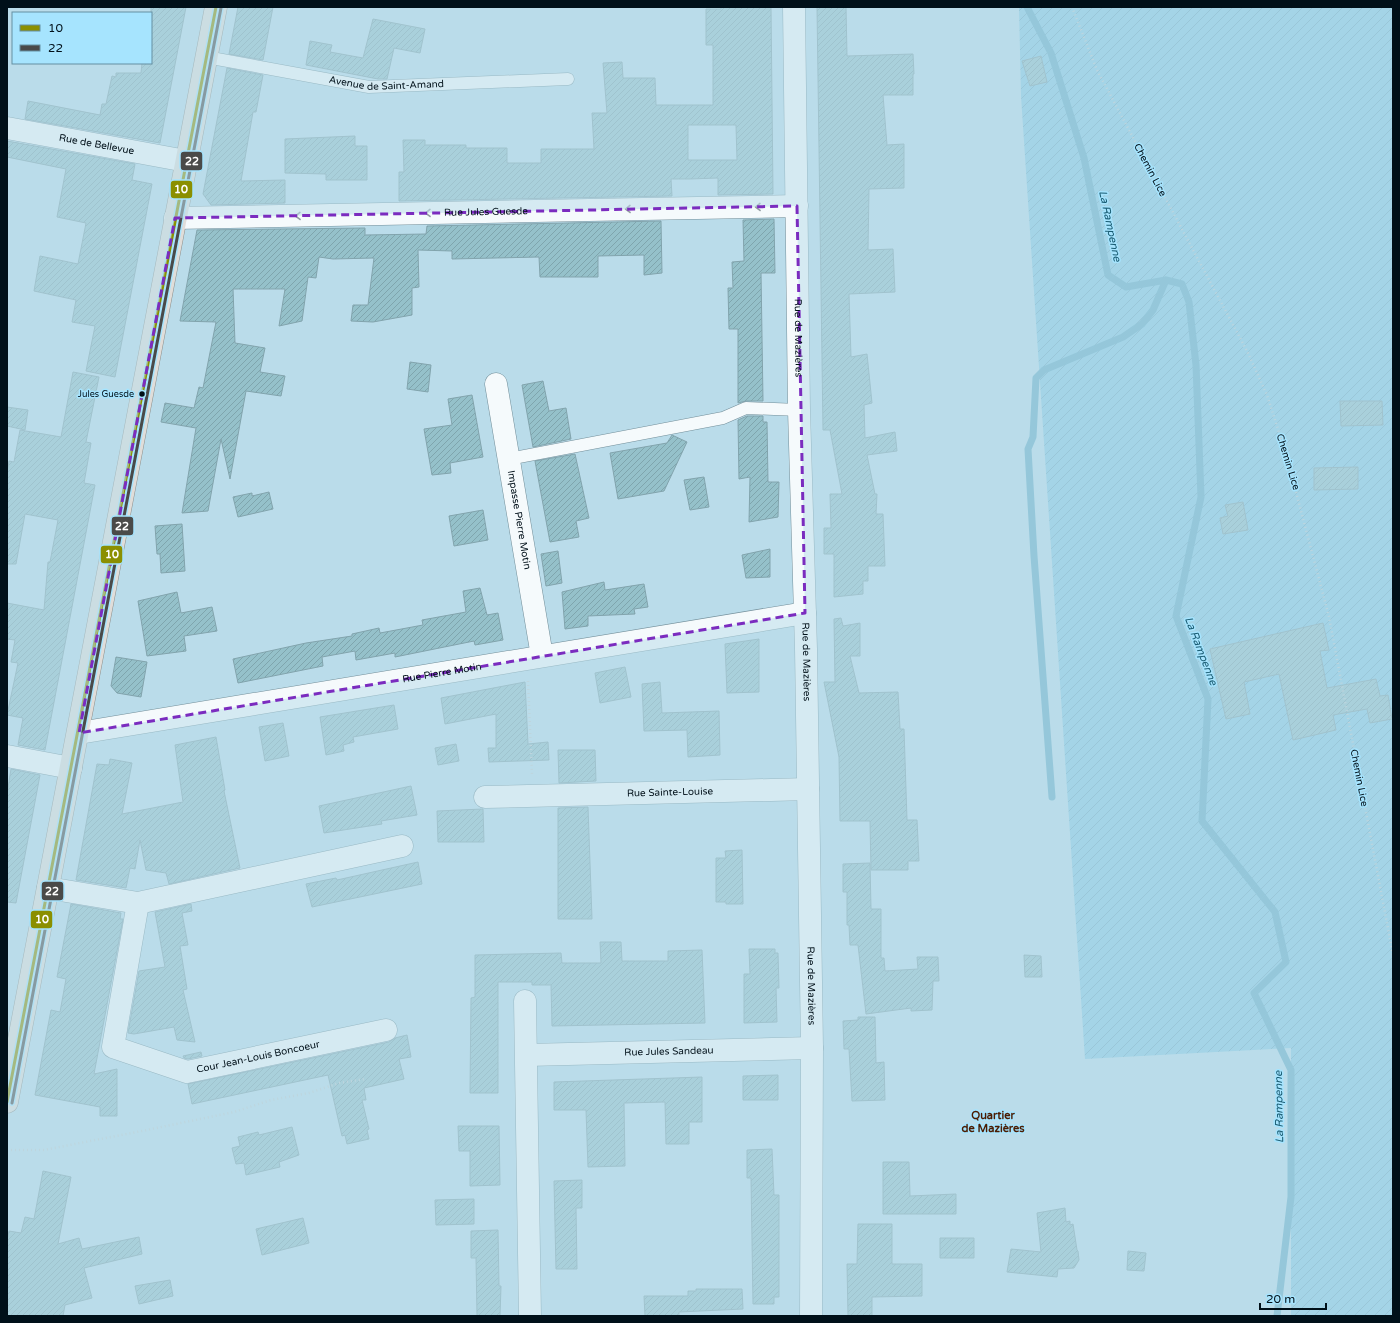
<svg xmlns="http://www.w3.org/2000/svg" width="1400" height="1323" font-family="'Varela Round',sans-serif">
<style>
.garden{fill:url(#garden-furrows)}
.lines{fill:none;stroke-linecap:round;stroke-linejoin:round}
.stream{stroke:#68adc8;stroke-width:7}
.building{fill:url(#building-hatch);stroke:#82a4ad;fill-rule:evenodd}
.lane-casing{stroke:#728e99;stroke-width:13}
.street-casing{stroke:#728e99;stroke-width:23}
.primary-casing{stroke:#8d8e8a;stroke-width:23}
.path{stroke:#c2cdd1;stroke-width:2.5;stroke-dasharray:1 3;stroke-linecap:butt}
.lane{stroke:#f5fafc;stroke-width:12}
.street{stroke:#f5fafc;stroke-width:22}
.primary{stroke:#e0ddd9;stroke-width:22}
.bus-1-casing{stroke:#a6e4fe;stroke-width:6}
.bus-2-casing{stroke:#a6e4fe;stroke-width:6}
.bus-1{stroke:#8b8f00;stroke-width:3}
.bus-2{stroke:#4a4a49;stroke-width:3}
.oneway{stroke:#939ca1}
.marked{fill:none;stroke:#7b2cbf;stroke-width:3;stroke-dasharray:8 5;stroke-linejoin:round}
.bus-dot{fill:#001019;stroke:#a6e4fe;stroke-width:1.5}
.labels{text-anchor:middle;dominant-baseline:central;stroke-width:3;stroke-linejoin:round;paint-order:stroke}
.bus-label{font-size:9px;fill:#001019;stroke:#a6e4fe;text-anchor:end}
.street-label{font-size:10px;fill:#001019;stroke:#a6e4fe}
.water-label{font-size:11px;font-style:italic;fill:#185b72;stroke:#a6e4fe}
.neighbourhood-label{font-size:11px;font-weight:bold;fill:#4b1c02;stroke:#a6e4fe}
.line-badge{stroke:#a6e4fe;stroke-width:1.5}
.badge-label{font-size:11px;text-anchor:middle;font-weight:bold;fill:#fff}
</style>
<defs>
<pattern id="garden-furrows" width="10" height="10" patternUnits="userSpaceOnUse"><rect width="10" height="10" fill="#89cae4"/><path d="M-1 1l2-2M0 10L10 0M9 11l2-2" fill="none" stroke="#74acc3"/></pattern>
<pattern id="building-hatch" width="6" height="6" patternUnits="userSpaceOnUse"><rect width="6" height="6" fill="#95c1ca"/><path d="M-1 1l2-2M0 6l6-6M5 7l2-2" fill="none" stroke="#7fa5ad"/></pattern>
</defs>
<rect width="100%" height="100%" fill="#badcea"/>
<!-- garden -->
<path class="garden" d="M1019,7H1393V1316H1291V1048L1085,1059L1021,96Z"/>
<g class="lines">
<!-- stream -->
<path class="stream" d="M1027,7L1051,53L1084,158L1108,275L1126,287L1166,280L1182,284L1189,302L1196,365L1201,497L1176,616L1208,699L1202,821L1275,912L1286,962L1254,993L1291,1070V1197L1277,1316
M1052,797L1034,556L1028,449L1033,437L1036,378L1044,370L1123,337L1142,324L1153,310L1166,280"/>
</g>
<!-- building -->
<path class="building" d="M151,7H186L160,143L25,119L28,101L100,115L102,104H106L112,76L116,77V73H141L142,63H151Z
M238,7H273L263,60L229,54Z
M721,7H771L773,194L718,195V178L690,179H671L672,196L399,201V172H404L403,140H425V145H466V148H507V163H541V149H594L592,113H607L603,63L622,62L623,78H655L656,105H713V45H706V9H721ZM688,125H736L737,160H688Z
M817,7H846L847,56L913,54L914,74H913V95H883L887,145L904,144V188L869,189L868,250L893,249L895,292L849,294L851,357L867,354L872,403L864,405L865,438L895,432L897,451L867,455L875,494H877L876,514H883L885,566H868V581H863V594L834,597V554H824V528H831L830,494H842L830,430H823Z
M373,19L425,29L420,53L394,48L387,79H378L306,65L310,41L332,45L330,52L363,58Z
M1041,56L1047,82L1030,86L1022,61Z
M227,68L263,75L256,112H253L241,181L285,180V203L211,205L203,194Z
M355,136V146H367V180H326V174L285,173V139Z
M7,141L135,164L132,180L152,184L115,377L86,371L95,326L72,322L76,300L34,291L40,256L78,264L86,223L57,217L66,169L7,157Z
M774,219L775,273H761L763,401H746L738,403V329H729L728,288H733L732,262L744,261L743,220Z
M661,221L662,273L644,275V255L598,256V277H540L539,257L452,259V251L418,250L419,287L412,288V315L373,322L351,321L353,305H368L374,258L333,259L319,257L316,278L308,277L302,321L279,326L285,289H233L235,343L265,348L260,372L285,376L281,396L246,391L230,479L221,439L208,511L182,513L196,428L161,422L165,403L194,408L199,387L203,388L216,322L180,321L197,230L365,228V235L426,234L427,226Z
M410,362L431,365L428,392L407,389Z
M73,372L99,377L86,442L91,443L84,483L95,485L45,750L18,745L23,718L7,715L18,663L11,662L15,640L7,639V603L44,610L48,562H50L58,520L25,514L16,564H7V472L9,461L14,462L20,430L61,437Z
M543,381L549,411L566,408L571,439L533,447L522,385Z
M472,395L483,457L450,463L451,473L432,475L424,429L452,425L448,399Z
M1340,401H1382L1383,425L1341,426Z
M7,407L28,410L25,430L7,426Z
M747,416H763V422H767L768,482H779L778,517L749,522L750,477L739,479L738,420Z
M672,435L687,442L664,491L618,499L610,453L667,443Z
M575,454L589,518L576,521L579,537L550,542L535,461Z
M1358,467V489L1314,490V468Z
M704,477L709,507L690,510L684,480Z
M269,492L273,509L238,517L233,497L252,493V496Z
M1243,502L1248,530L1223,534L1220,518L1228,516L1225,505Z
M483,510L488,540L454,546L449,516Z
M182,524L185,571L161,573L160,554H157L155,526Z
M770,549V577L746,578L742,555Z
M558,551L562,583L546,586L541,554Z
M604,582L605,590L644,584L648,607L634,609L635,614L588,616V626L565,629L562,592Z
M480,588L487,615L498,613L503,640L475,645L474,641L395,657V653L356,660L355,651L322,657L323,666L238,683L233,659L306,643L352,636V634L379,628L380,633L423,625L422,620L466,612L463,591Z
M177,592L181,613L212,607L217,631L184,636L186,651L147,656L138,601Z
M841,618L843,626L860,623V656H850L859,693L898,692L900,729H904L907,820H917L919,861H908V870H871L870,821H840L839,757L824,682H835L834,619Z
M1323,623L1329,650L1320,651L1327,688L1376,679L1380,696L1388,695L1392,719L1370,723L1367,709L1333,715L1336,730L1293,740L1279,674L1244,682L1250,714L1226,719L1210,649Z
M759,639V692L727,693L725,644Z
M116,657L147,662L141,697L117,693L111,686Z
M625,667L631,697L600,703L595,673Z
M525,682L528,744L548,742L549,760L489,762L488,748H496V714L445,724L441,698Z
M660,682L662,713L719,711L720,755L688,757L687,730L644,731L642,684Z
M394,705L398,729L353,737L354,742L343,745L344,751L326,755L320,717Z
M283,723L289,756L265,761L259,727Z
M216,737L225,790L224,791L240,868L169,884L166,873L146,870L140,840L135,869L130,868L126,888L76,880L97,764L109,765L110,759L132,763L122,814L183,802L175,745Z
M456,744L459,761L438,765L435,748Z
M558,750H595L596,781L559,783Z
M11,769L40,775L16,903L7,902V794Z
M411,786L417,815L381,821L382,824L324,833L319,806Z
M588,807L592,919H558V808Z
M483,809L484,842H438L437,811Z
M742,850L743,904H726V902H716V858H726L725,851Z
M418,862L422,884L312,907L306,884L336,878L337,880Z
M870,863L871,909H881V958H884L885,971L918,969L917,957H938L939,981H933L932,1010L911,1011V1008L866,1014L858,945H850L849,925H847V892H843V864Z
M71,904L121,913L120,919H123L94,1074L117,1069V1116H100V1107L35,1095L51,1010L60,1012L66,979L57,977Z
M191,904L192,911L182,913L188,945L180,946L187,989L183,990L195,1042L177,1040L174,1027L134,1034L128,1033L139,971L165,967L155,912Z
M600,942H621L622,961H668V951L702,950L705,1023L552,1026L551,985H532V982H498V1093H470L471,998L475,997V955L561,953L562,963H601Z
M749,949H775V953H778L779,988H776L777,1022L744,1023V974H750Z
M1024,955L1041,956L1042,977H1025Z
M858,1017H875L876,1063L884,1062L885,1100L852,1101L849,1049H844L843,1021L858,1020Z
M407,1035L411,1057L399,1059L404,1079L364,1088L366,1100H362L369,1129L367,1130L369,1139L347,1144L345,1135L342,1136L328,1075L192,1104L188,1084L389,1042L395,1038Z
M201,1052L202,1056L188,1059L184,1058L183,1056Z
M778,1075V1100H743V1076Z
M702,1077V1122H689V1144H666L665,1102L624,1103L625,1166L588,1167L586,1110H554V1082Z
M458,1126H499L500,1185L470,1186V1151H459Z
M292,1127L299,1155L279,1162L280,1167L246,1175L244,1163L236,1164L232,1148L240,1146L238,1137L258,1132L259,1135Z
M772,1149L774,1195H779V1297H774V1304H753L751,1178H747V1150Z
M883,1162H909L910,1196L956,1194V1214H883Z
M43,1171L71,1177L58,1244L79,1238L82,1249L139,1237L142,1254L84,1268L92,1298L65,1305L63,1316H7V1240L9,1231L21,1233L25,1217L34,1219Z
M582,1180V1208H576L577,1269H556L554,1181Z
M474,1199V1224L436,1225L435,1200Z
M1065,1208L1066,1222L1070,1221V1225L1073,1224L1077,1250L1078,1251L1079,1260L1074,1268L1058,1269L1057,1277L1007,1272L1011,1249L1041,1252L1037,1213Z
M303,1218L309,1243L262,1255L256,1229Z
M858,1224H892V1264H922V1296L872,1297V1316H848L847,1264H857Z
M498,1230L499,1286H501L500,1316H477L476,1258H471V1231Z
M940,1238H974V1258H940Z
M1128,1251L1146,1253L1144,1271L1127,1270Z
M170,1280L173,1296L139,1304L135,1286Z
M696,1289H742L743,1309L679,1312V1316H645L644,1296H688V1291H696Z"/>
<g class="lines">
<defs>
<g id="lane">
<path id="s1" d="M206,57L369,87L568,79"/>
<path d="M508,459L723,418L746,408L799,410"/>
</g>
<g id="street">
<path id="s2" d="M794,7L799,410L806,649L812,1048L811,1316"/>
<path id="s3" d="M7,128L186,161"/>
<path id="s4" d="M175,218L797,206"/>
<path id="s5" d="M496,384L542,656"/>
<path id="s6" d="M79,733L805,613"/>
<path d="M7,756L71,768"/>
<path id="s7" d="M485,797L808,789"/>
<path d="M48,888L138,903L402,846"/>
<path id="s8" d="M138,903L113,1047L187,1072L386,1030"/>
<path d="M525,1001L530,1316"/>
<path id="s9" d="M527,1055L812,1048"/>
</g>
<path id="primary" d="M7,1102L216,7"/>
</defs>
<!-- lane casing -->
<use href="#lane" class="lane-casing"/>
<!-- street casing -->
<use href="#street" class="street-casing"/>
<!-- primary casing -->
<use href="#primary" class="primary-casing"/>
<!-- path -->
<path class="path" d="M1072,7L1097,70L1247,351L1267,395L1286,454L1329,617L1393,955
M528,681L532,774
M7,1150H44L147,1130L234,1112L271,1100L309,1093L339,1083L365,1079"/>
<!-- lane -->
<use href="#lane" class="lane"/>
<!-- street -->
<use href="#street" class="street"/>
<!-- primary -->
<use href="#primary" class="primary"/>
<defs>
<path id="bus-1" d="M7,1102L216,7"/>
<path id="bus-2" d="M12,1103L221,8"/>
</defs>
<!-- bus-1 casing -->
<use href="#bus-1" class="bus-1-casing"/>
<!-- bus-2 casing -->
<use href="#bus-2" class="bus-2-casing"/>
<!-- bus-1 -->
<use href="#bus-1" class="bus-1"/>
<!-- bus-2 -->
<use href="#bus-2" class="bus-2"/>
</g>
<!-- one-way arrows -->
<defs><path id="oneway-chevron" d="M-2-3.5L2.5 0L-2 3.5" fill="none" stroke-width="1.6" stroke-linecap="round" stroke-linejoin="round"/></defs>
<g class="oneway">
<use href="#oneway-chevron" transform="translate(758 207) rotate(179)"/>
<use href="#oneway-chevron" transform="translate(628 209) rotate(179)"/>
<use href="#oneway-chevron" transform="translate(428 213) rotate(179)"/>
<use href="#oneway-chevron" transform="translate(298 216) rotate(179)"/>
</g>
<!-- marked area -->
<path d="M0 0H1400V1323H0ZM797,206L805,613L79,733L175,218Z" fill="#badcea" fill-opacity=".55" fill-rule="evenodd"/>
<path class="marked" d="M797,206L805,613L79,733L175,218Z"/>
<!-- markers -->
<circle class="bus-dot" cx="142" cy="394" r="3.5"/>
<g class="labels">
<!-- bus labels -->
<g class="bus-label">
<text x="134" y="394">Jules Guesde</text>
</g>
<!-- street labels -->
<g class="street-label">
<text stroke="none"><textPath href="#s1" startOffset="183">Avenue de Saint-Amand</textPath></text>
<text stroke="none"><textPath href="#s3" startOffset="91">Rue de Bellevue</textPath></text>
<text transform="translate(1150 170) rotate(62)">Chemin Lice</text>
<text stroke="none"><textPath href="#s4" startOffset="311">Rue Jules Guesde</textPath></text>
<text stroke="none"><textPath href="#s2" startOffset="331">Rue de Mazières</textPath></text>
<text transform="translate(1288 462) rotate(73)">Chemin Lice</text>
<text stroke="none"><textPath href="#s5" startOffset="138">Impasse Pierre Motin</textPath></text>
<text stroke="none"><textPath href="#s2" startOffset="655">Rue de Mazières</textPath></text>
<text stroke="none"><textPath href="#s6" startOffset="368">Rue Pierre Motin</textPath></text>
<text transform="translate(1359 778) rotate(79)">Chemin Lice</text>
<text stroke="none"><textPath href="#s7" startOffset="185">Rue Sainte-Louise</textPath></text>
<text stroke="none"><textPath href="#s2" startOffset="979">Rue de Mazières</textPath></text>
<text stroke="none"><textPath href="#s9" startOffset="142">Rue Jules Sandeau</textPath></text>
<text stroke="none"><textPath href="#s8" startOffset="297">Cour Jean-Louis Boncoeur</textPath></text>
</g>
<!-- water labels -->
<g class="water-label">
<text transform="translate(1110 226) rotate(78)">La Rampenne</text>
<text transform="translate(1201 651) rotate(69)">La Rampenne</text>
<text transform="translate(1279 1107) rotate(-91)">La Rampenne</text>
</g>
<!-- neighbourhood labels -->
<g class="neighbourhood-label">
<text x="993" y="1115">Quartier<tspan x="993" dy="13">de Mazières</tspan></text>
</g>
</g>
<g class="line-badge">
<rect x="180" y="151" width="23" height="20" rx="4" fill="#4a4a49"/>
<rect x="170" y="180" width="23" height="19" rx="4" fill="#8b8f00"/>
<rect x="111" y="516" width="23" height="20" rx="4" fill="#4a4a49"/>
<rect x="100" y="545" width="23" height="19" rx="4" fill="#8b8f00"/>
<rect x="41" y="881" width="23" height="20" rx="4" fill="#4a4a49"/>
<rect x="30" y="910" width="23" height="19" rx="4" fill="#8b8f00"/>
</g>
<g class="badge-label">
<text x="192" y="165">22</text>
<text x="181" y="193">10</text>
<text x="122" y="530">22</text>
<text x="112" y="558">10</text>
<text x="52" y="895">22</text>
<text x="42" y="923">10</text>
</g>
<!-- border -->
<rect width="1400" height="1323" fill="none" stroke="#001019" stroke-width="16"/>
<!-- legend -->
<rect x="12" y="12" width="140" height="52" fill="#a6e4fe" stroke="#648fa2"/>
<rect x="20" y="25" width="20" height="6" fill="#8b8f00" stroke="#648fa2"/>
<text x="48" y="32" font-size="12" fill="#001019">10</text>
<rect x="20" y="45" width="20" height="6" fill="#4a4a49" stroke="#648fa2"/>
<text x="48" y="52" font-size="12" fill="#001019">22</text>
<!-- scale -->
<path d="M1260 1303v6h66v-6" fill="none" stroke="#001019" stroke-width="2"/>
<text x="1266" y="1303" font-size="12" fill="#001019" stroke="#a6e4fe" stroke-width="3" paint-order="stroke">20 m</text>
</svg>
